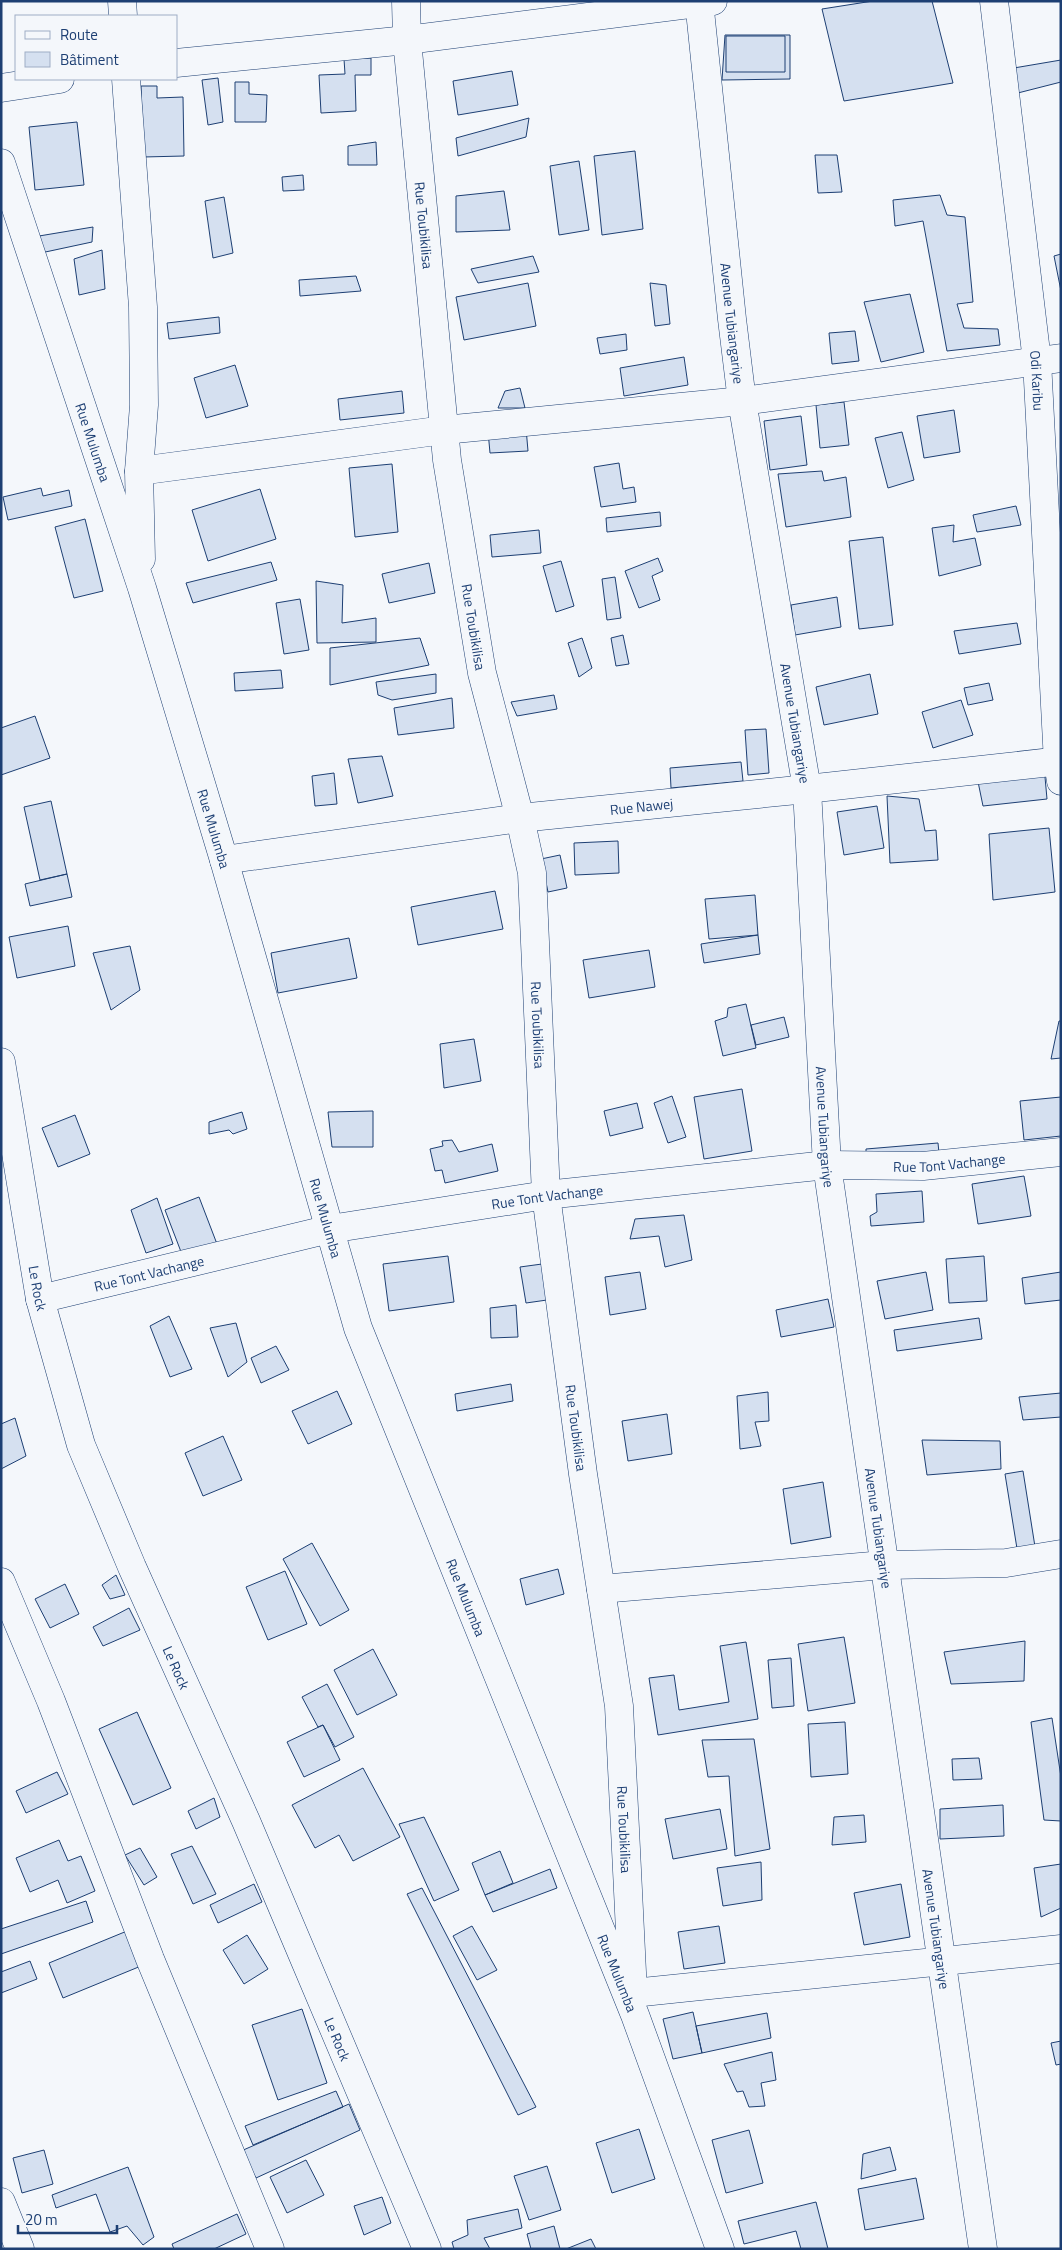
<svg xmlns="http://www.w3.org/2000/svg" width="1062" height="2250" font-family="'Titillium Web',sans-serif">
<style>
.building{fill:#d5e0f0;stroke:#1d3f73}
.lines{fill:none;stroke-linecap:round;stroke-linejoin:round}
.minor-casing{stroke:#1d3f73;stroke-width:29}
.minor{stroke:#f4f7fb;stroke-width:28}
.labels{text-anchor:middle;dominant-baseline:central;stroke-width:4;stroke-linejoin:round;paint-order:stroke}
.street-label{font-size:14px;fill:#1d3f73;stroke:#f4f7fb}
</style>
<rect width="100%" height="100%" fill="#f4f7fb"/>
<!-- building -->
<path class="building" d="M873,1H932L953,83L844,101L822,9Z
M725,35H790V79L722,80Z
M726,36H785V72H726Z
M371,58V75H355L356,111L321,113L319,75L345,74L344,59Z
M1061,60V82L1010,95L1008,69Z
M512,71L518,105L458,115L453,81Z
M218,78L223,122L208,125L202,80Z
M235,82H249V94L267,95L266,122H235Z
M141,86H157V98L183,97L184,156L143,157Z
M529,118L526,137L458,156L456,138Z
M77,122L84,185L35,190L29,127Z
M376,142L377,165H348V146Z
M635,151L643,229L602,235L594,156Z
M815,155H837L842,192L818,193Z
M579,161L589,230L559,235L550,166Z
M303,175L304,190L283,191L282,177Z
M504,191L510,230L456,232V196Z
M940,195L947,215L965,217L973,302L957,304L964,328L998,329L1000,345L947,351L923,221L895,226L893,200Z
M224,197L233,253L213,258L205,201Z
M93,227L92,242L36,254L33,237Z
M102,250L105,289L79,295L74,259Z
M1061,254V291L1054,256Z
M533,256L539,272L478,283L471,269Z
M356,276L361,291L300,296L299,280Z
M528,283L536,326L464,340L456,297Z
M650,283L666,285L670,324L655,326Z
M910,294L924,352L881,362L864,302Z
M219,317L220,333L169,339L167,323Z
M855,331L859,361L832,364L829,333Z
M626,334L627,350L600,354L597,338Z
M684,357L688,385L624,396L620,368Z
M235,365L248,406L206,418L194,378Z
M520,388L525,408H498L505,391Z
M402,391L404,413L340,420L338,399Z
M844,402L849,445L820,448L816,405Z
M954,410L960,452L924,458L917,416Z
M801,416L807,465L770,470L764,421Z
M526,428L528,451L490,453L488,431Z
M902,432L914,480L888,488L875,438Z
M619,463L623,489L634,487L636,502L601,507L594,467Z
M392,464L398,532L355,537L349,468Z
M822,471L824,481L846,477L851,517L786,527L778,474Z
M41,488L43,496L69,490L72,506L8,520L3,497Z
M260,489L276,539L208,561L192,510Z
M1016,506L1021,525L977,532L973,515Z
M660,512L661,526L607,532L606,518Z
M85,519L103,591L74,598L55,527Z
M954,525L953,542L975,538L981,565L939,576L932,528Z
M539,530L541,553L492,557L490,535Z
M883,537L893,625L859,629L849,541Z
M658,558L663,571L652,576L660,600L639,608L625,571Z
M561,561L574,606L556,612L543,566Z
M271,562L277,580L193,603L186,583Z
M429,563L435,593L389,603L382,574Z
M615,577L621,618L607,620L602,579Z
M316,581L343,585L342,623L376,618V642L317,643Z
M837,597L841,627L795,635L791,605Z
M300,599L309,650L284,654L276,603Z
M1017,623L1021,644L959,654L954,631Z
M623,635L629,664L616,666L611,638Z
M420,638L429,665L330,685V648Z
M582,638L592,668L579,677L568,643Z
M281,670L283,688L235,691L234,673Z
M436,674V693L392,700L378,695L376,682Z
M870,674L878,714L824,725L816,687Z
M989,683L993,700L968,705L964,688Z
M554,695L557,709L517,716L511,702Z
M452,698L454,728L398,735L394,708Z
M961,700L973,735L933,748L922,712Z
M35,716L50,758L1,775V728Z
M766,729L769,773L748,775L745,730Z
M382,756L393,796L358,803L348,759Z
M741,762L743,781L671,788L670,768Z
M1044,766L1047,799L983,806L976,772Z
M334,773L337,804L315,806L312,776Z
M887,796L919,799L925,831L936,830L938,860L890,863Z
M51,801L67,874L40,880L24,807Z
M877,806L884,848L844,855L837,812Z
M1049,828L1055,892L993,900L989,834Z
M618,841L619,873L575,875L574,843Z
M560,855L567,888L548,892L541,859Z
M67,874L72,897L30,906L25,884Z
M495,891L503,929L418,945L411,907Z
M755,895L758,935L709,939L705,899Z
M68,926L75,966L17,978L9,937Z
M758,935L760,954L704,963L701,944Z
M349,938L357,978L278,993L271,953Z
M130,946L140,990L111,1010L93,953Z
M649,950L655,987L589,998L583,960Z
M746,1004L756,1048L723,1056L715,1021L727,1017L728,1008Z
M784,1017L789,1037L756,1045L751,1025Z
M1059,1021H1061V1058L1051,1059Z
M474,1039L481,1081L444,1088L440,1044Z
M742,1089L752,1151L704,1159L694,1097Z
M672,1096L686,1137L668,1143L654,1103Z
M1061,1097V1136L1024,1140L1020,1101Z
M637,1103L643,1128L610,1136L604,1111Z
M373,1111V1147H332L328,1112Z
M242,1112L247,1129L233,1134L229,1130L209,1134V1122Z
M75,1115L90,1154L58,1167L42,1128Z
M452,1140L459,1152L492,1144L498,1171L445,1183L442,1170L435,1171L430,1149L443,1146L442,1141Z
M938,1143L940,1163L866,1165V1149Z
M1024,1176L1031,1216L978,1224L972,1184Z
M922,1191L924,1222L871,1226L870,1216L877,1212L876,1194Z
M199,1197L217,1244L183,1257L165,1210Z
M157,1198L173,1244L146,1253L131,1210Z
M684,1215L692,1260L665,1267L659,1236L630,1239L635,1219Z
M448,1256L454,1302L389,1311L383,1264Z
M984,1256L987,1301L949,1303L946,1259Z
M542,1264L547,1300L526,1303L520,1267Z
M640,1272L646,1309L610,1315L605,1277Z
M926,1272L933,1310L885,1319L877,1281Z
M1061,1272V1300L1025,1304L1022,1278Z
M828,1299L834,1327L781,1337L776,1310Z
M516,1305L518,1337L491,1338L490,1308Z
M169,1316L192,1369L170,1377L150,1326Z
M979,1318L982,1339L897,1351L894,1330Z
M236,1323L247,1362L228,1377L210,1328Z
M276,1346L289,1370L261,1383L251,1358Z
M511,1384L513,1401L457,1411L455,1394Z
M337,1391L352,1424L308,1444L292,1411Z
M768,1392L769,1421L755,1422L761,1446L740,1449L737,1396Z
M1061,1393V1417L1023,1420L1019,1397Z
M667,1414L672,1454L628,1461L622,1421Z
M15,1418L26,1456L1,1469V1424Z
M223,1436L242,1480L203,1496L185,1453Z
M922,1440L1000,1441L1001,1469L927,1475Z
M1023,1471L1036,1553L1019,1561L1005,1474Z
M823,1482L831,1537L791,1544L783,1489Z
M312,1543L349,1610L320,1626L283,1559Z
M558,1569L564,1594L526,1605L520,1579Z
M285,1571L307,1624L268,1640L246,1587Z
M116,1575L125,1595L110,1599L102,1585Z
M65,1584L79,1614L50,1628L35,1599Z
M129,1608L140,1630L103,1646L93,1627Z
M844,1637L855,1703L808,1711L798,1644Z
M1025,1641L1024,1681L951,1684L944,1652Z
M746,1642L758,1719L658,1735L649,1678L674,1675L679,1710L729,1702L720,1646Z
M373,1649L397,1695L357,1715L334,1670Z
M791,1658L794,1706L772,1708L768,1660Z
M327,1684L354,1737L335,1747L323,1725L318,1727L302,1697Z
M137,1712L171,1788L133,1805L99,1729Z
M1052,1718L1061,1777V1821L1044,1820L1031,1722Z
M845,1722L848,1774L811,1777L808,1724Z
M323,1725L340,1760L304,1777L287,1742Z
M754,1739L770,1849L735,1856L729,1776L708,1777L702,1740Z
M979,1758L982,1779L953,1780L952,1759Z
M363,1768L400,1837L353,1861L339,1835L315,1848L292,1805Z
M57,1772L68,1794L26,1813L16,1791Z
M214,1798L220,1817L196,1829L188,1811Z
M1003,1805L1004,1836L940,1839V1809Z
M720,1809L727,1849L673,1859L665,1819Z
M864,1815L866,1842L832,1845L834,1817Z
M424,1817L459,1890L434,1901L399,1824Z
M59,1840L68,1861L81,1856L95,1891L67,1903L58,1880L30,1892L16,1858Z
M192,1846L216,1894L193,1904L171,1854Z
M140,1848L157,1877L144,1885L125,1855Z
M500,1851L513,1883L485,1895L472,1863Z
M761,1862L762,1900L723,1906L717,1868Z
M1061,1864V1908L1041,1917L1034,1868Z
M550,1869L557,1888L493,1912L485,1895Z
M254,1884L262,1902L218,1923L210,1905Z
M901,1884L910,1937L864,1945L854,1893Z
M422,1888L536,2107L518,2115L407,1894Z
M86,1901L93,1922L1,1954V1929Z
M472,1926L497,1970L477,1980L453,1936Z
M719,1926L725,1963L684,1969L678,1932Z
M127,1931L141,1966L63,1998L49,1963Z
M247,1935L268,1969L244,1984L223,1950Z
M30,1961L37,1979L1,1993V1972Z
M302,2009L327,2083L278,2100L252,2025Z
M693,2012L702,2053L673,2059L663,2019Z
M767,2013L771,2038L702,2053L696,2026Z
M1061,2041V2064L1056,2065L1051,2043Z
M772,2052L776,2080L761,2083L765,2106L749,2107L743,2091L737,2092L724,2064Z
M336,2091L343,2107L253,2145L245,2126Z
M349,2104L360,2130L256,2178L241,2151Z
M639,2129L655,2179L612,2193L596,2143Z
M749,2130L763,2183L726,2193L712,2140Z
M890,2147L896,2170L861,2179L863,2154Z
M44,2150L53,2184L22,2193L13,2158Z
M306,2160L324,2195L287,2213L270,2177Z
M547,2166L561,2210L529,2220L514,2176Z
M128,2167L154,2237L143,2245L127,2226L110,2232L96,2194L56,2208L52,2195Z
M916,2178L924,2219L865,2230L858,2189Z
M382,2197L391,2223L364,2235L354,2206Z
M816,2202L828,2249H801L796,2231L744,2244L738,2221Z
M518,2209L522,2228L484,2238L490,2249H454L452,2242L468,2235L467,2220Z
M237,2214L246,2234L214,2249H174L172,2244Z
M554,2226L560,2249H531L527,2234Z
M591,2239L596,2249H566Z"/>
<g class="lines">
<defs>
<g id="minor">
<path d="M122,1L123,16"/>
<path id="s1" d="M406,1L407,40L447,460L482,673L520,818L532,873L546,1195L583,1474L619,1706L633,1993"/>
<path id="s2" d="M699,1L732,319L742,401L807,789L827,1165L983,2249"/>
<path id="s3" d="M994,1L1037,361L1058,762L1061,781"/>
<path d="M176,63L407,40L713,1"/>
<path d="M126,79L143,307L144,405L139,471L141,559"/>
<path d="M1,88L60,79"/>
<path id="s4" d="M1,163L142,588L224,860L358,1328L635,2015L720,2249"/>
<path d="M139,471L444,430L742,401L1061,358"/>
<path id="s5" d="M224,860L520,818L807,789L1061,761"/>
<path id="s6" d="M1,1062L40,1299L81,1445L132,1567L246,1821L427,2249"/>
<path id="s7" d="M40,1299L330,1229L546,1195L827,1165L923,1166L1061,1152"/>
<path d="M1,1582L51,1701L150,1959L270,2249"/>
<path d="M601,1589L884,1565L1006,1563L1061,1554"/>
<path d="M633,1993L1061,1949"/>
<path d="M1,2202L20,2249"/>
</g>
</defs>
<!-- minor casing -->
<use href="#minor" class="minor-casing"/>
<!-- minor -->
<use href="#minor" class="minor"/>
</g>
<g class="labels">
<!-- street labels -->
<g class="street-label">
<text stroke="none"><textPath href="#s1" startOffset="225">Rue Toubikilisa</textPath></text>
<text stroke="none"><textPath href="#s2" startOffset="324">Avenue Tubiangariye</textPath></text>
<text stroke="none"><textPath href="#s3" startOffset="382">Odi Karibu</textPath></text>
<text stroke="none"><textPath href="#s4" startOffset="294">Rue Mulumba</textPath></text>
<text stroke="none"><textPath href="#s1" startOffset="630">Rue Toubikilisa</textPath></text>
<text stroke="none"><textPath href="#s2" startOffset="729">Avenue Tubiangariye</textPath></text>
<text stroke="none"><textPath href="#s5" startOffset="421">Rue Nawej</textPath></text>
<text stroke="none"><textPath href="#s4" startOffset="699">Rue Mulumba</textPath></text>
<text stroke="none"><textPath href="#s1" startOffset="1035">Rue Toubikilisa</textPath></text>
<text stroke="none"><textPath href="#s2" startOffset="1134">Avenue Tubiangariye</textPath></text>
<text stroke="none"><textPath href="#s7" startOffset="922">Rue Tont Vachange</textPath></text>
<text stroke="none"><textPath href="#s7" startOffset="518">Rue Tont Vachange</textPath></text>
<text stroke="none"><textPath href="#s4" startOffset="1104">Rue Mulumba</textPath></text>
<text stroke="none"><textPath href="#s7" startOffset="112">Rue Tont Vachange</textPath></text>
<text stroke="none"><textPath href="#s6" startOffset="229">Le Rock</textPath></text>
<text stroke="none"><textPath href="#s1" startOffset="1440">Rue Toubikilisa</textPath></text>
<text stroke="none"><textPath href="#s2" startOffset="1539">Avenue Tubiangariye</textPath></text>
<text stroke="none"><textPath href="#s4" startOffset="1509">Rue Mulumba</textPath></text>
<text stroke="none"><textPath href="#s6" startOffset="634">Le Rock</textPath></text>
<text stroke="none"><textPath href="#s1" startOffset="1845">Rue Toubikilisa</textPath></text>
<text stroke="none"><textPath href="#s2" startOffset="1944">Avenue Tubiangariye</textPath></text>
<text stroke="none"><textPath href="#s4" startOffset="1914">Rue Mulumba</textPath></text>
<text stroke="none"><textPath href="#s6" startOffset="1039">Le Rock</textPath></text>
</g>
</g>
<!-- border -->
<rect width="1062" height="2250" fill="none" stroke="#1d3f73" stroke-width="5"/>
<!-- legend -->
<rect x="15" y="15" width="162" height="65" fill="#f4f7fb" stroke="#9eadc5"/>
<rect x="25" y="31" width="25" height="8" fill="#f4f7fb" stroke="#9eadc5"/>
<text x="60" y="40" font-size="15" fill="#1d3f73">Route</text>
<rect x="25" y="52" width="25" height="15" fill="#d5e0f0" stroke="#9eadc5"/>
<text x="60" y="65" font-size="15" fill="#1d3f73">Bâtiment</text>
<!-- scale -->
<path d="M18 2225v8h99v-8" fill="none" stroke="#1d3f73" stroke-width="2.5"/>
<text x="25" y="2225" font-size="15" fill="#1d3f73" stroke="#f4f7fb" stroke-width="4" paint-order="stroke">20 m</text>
</svg>
